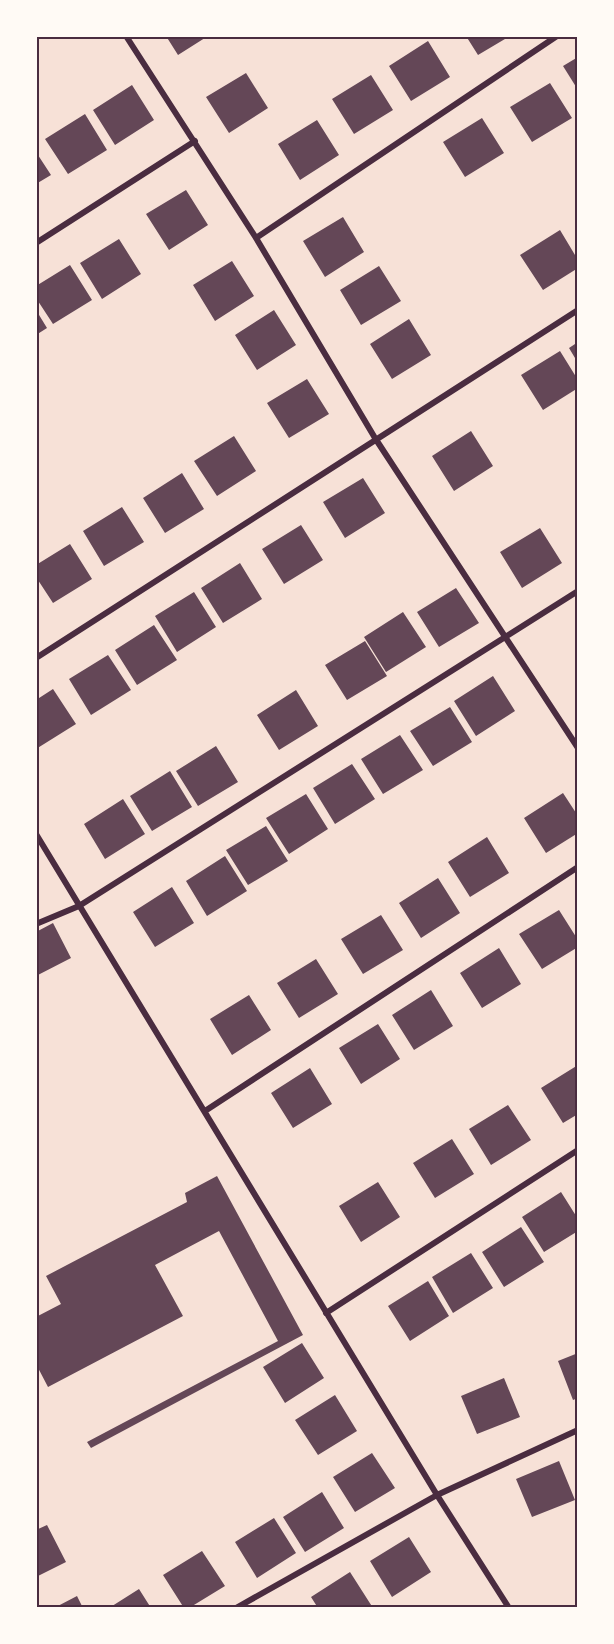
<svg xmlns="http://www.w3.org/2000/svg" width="614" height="1644" font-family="Rubik,sans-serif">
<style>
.building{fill:#644757}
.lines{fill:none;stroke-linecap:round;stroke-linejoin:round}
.minor{stroke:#4a2c40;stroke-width:6}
.neatline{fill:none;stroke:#4a2c40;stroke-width:2}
</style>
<rect width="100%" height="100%" fill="#f7e1d7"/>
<!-- building -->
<path class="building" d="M166,36H208L178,55Z
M466,36H510L478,55Z
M428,41L450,77L411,101L389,66Z
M578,57V90L563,66Z
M246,73L268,108L229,133L206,97Z
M371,75L393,110L354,134L332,99Z
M550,83L572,118L532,142L510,107Z
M132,85L154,120L115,145L93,110Z
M85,114L107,150L68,174L45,139Z
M482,118L504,153L465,177L443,142Z
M317,120L339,155L300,180L278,144Z
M36,152L51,175L36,184Z
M186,190L208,225L169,250L146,214Z
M343,217L364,252L325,277L303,241Z
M560,230L578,260V268L543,290L520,255Z
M119,239L141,274L102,299L80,263Z
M232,261L254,296L215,321L193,285Z
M70,265L92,300L53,324L36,298V286Z
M379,266L401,301L361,325L340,290Z
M36,310L47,328L36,335Z
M274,310L296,345L257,370L235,335Z
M409,319L431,355L392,379L370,344Z
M578,342V363L569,348Z
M560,351L578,380V388L543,410L521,375Z
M307,379L329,414L289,438L267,403Z
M471,431L493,466L454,491L432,456Z
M234,436L256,471L217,496L194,461Z
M182,473L204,509L165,533L143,498Z
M363,478L385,513L345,538L323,502Z
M122,507L144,542L104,566L83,531Z
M301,525L323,560L284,584L262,549Z
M540,528L562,563L522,588L500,552Z
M70,544L92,579L53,603L36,577V565Z
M240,563L262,599L223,623L201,588Z
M456,588L479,623L439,647L417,612Z
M194,592L216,627L177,652L155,616Z
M403,612L426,647L386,672L364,637Z
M154,625L177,660L137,685L115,650Z
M365,641L387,676L347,700L325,665Z
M108,655L131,690L91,715L69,679Z
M493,676L515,711L476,736L454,701Z
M53,689L76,724L36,749V700Z
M296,690L318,726L279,750L257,715Z
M450,707L472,742L433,766L410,731Z
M400,735L423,770L383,794L361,759Z
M216,746L238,782L198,806L176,771Z
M352,764L375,799L335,824L313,788Z
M170,771L192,807L152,831L130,796Z
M563,793L578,816V833L546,853L524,818Z
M306,794L328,829L289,854L266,818Z
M123,799L145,834L105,859L84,824Z
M266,826L288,861L248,885L226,850Z
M487,837L509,873L470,897L448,862Z
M225,856L247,891L207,916L186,881Z
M438,878L460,913L421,938L399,903Z
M172,887L194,923L155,947L133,912Z
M559,910L578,940V947L542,969L519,934Z
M381,915L403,950L363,974L341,939Z
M53,923L71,958L36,976V932Z
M499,948L521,984L482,1008L460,973Z
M316,959L338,994L299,1018L277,983Z
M431,990L453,1026L414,1050L392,1015Z
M249,995L271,1030L232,1055L210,1019Z
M378,1024L400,1059L361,1084L339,1048Z
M578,1065V1114L563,1123L541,1088Z
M310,1068L332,1104L293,1128L271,1093Z
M508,1105L531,1140L491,1165L469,1129Z
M452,1139L474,1174L435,1198L413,1163Z
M217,1176L303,1335L91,1448L87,1442L278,1341L219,1231L155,1265L183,1316L48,1387L36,1364V1317L61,1304L46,1276L187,1202L185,1193Z
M378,1182L400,1217L361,1242L339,1206Z
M561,1192L578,1219V1231L544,1252L522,1217Z
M521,1227L544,1262L504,1287L482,1252Z
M471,1253L493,1288L453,1313L432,1277Z
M428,1281L449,1316L410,1341L388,1306Z
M302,1343L324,1378L285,1403L263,1367Z
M578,1353V1398L573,1400L558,1361Z
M504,1378L520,1417L477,1434L461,1396Z
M335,1395L357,1431L318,1455L295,1420Z
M372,1453L395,1488L355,1512L333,1477Z
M559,1461L575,1500L532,1517L516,1479Z
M322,1492L344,1528L305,1552L283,1517Z
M274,1518L296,1553L257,1578L235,1542Z
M47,1525L66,1562L36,1577V1530Z
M409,1537L431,1572L392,1597L370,1561Z
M202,1551L225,1586L189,1608H184L163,1575Z
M350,1572L373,1608H318L311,1597Z
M139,1589L151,1608H109Z
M77,1596L83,1608H54Z"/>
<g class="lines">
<!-- minor -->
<path class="minor" d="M126,36L256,238L375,438L578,748
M256,238L557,36
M36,243L195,141
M36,658L578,310
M36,834L437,1495L509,1608
M36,924L79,906L578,591
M205,1111L578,867
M326,1313L578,1150
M236,1608L437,1495L578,1430"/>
</g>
<!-- border -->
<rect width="614" height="1644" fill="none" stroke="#fffaf5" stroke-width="75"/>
<rect x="38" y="38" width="538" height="1568" class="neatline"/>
</svg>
